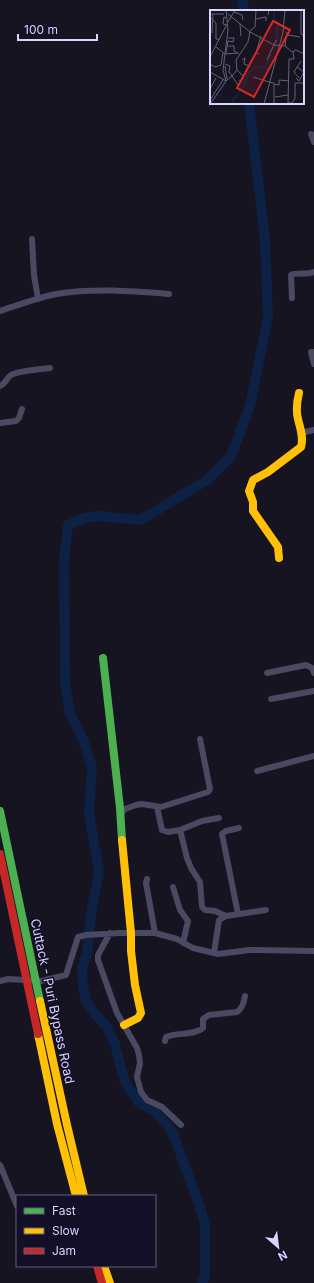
<svg xmlns="http://www.w3.org/2000/svg" width="314" height="1283" font-family="Inter,sans-serif">
<style>
.lines{fill:none;stroke-linecap:round;stroke-linejoin:round}
.river{stroke:#0d2144;stroke-width:10}
.street{stroke:#4a4962;stroke-width:6}
.fast{stroke:#4caf50;stroke-width:8}
.slow{stroke:#ffc107;stroke-width:8}
.jam{stroke:#c62828;stroke-width:8}
.labels{text-anchor:middle;dominant-baseline:central;stroke-width:3;stroke-linejoin:round;paint-order:stroke}
.street-label{font-size:13px;fill:#d9d4ff;stroke:#130f26}
.inset-river{fill:none;stroke:#0d2144;stroke-width:2}
.inset-road{fill:none;stroke:#64617a;stroke-width:1}
.view{fill:#d62828;fill-opacity:0.15;stroke:#d62828;stroke-width:2}
.inset-edge{fill:none;stroke:#d9d4ff;stroke-width:2}
</style>
<rect width="100%" height="100%" fill="#161421"/>
<g class="lines">
<!-- river -->
<path class="river" d="M242,0L244,11
M202,1283L205,1276V1225L201,1210L172,1131L153,1110L139,1103L125,1082L114,1041L106,1026L95,1014L86,1001L83,985L82,969L87,954L91,913L99,872L89,813L92,768L84,742L70,713L65,682L64,560L68,525L84,518L98,516L141,520L207,480L231,456L250,406L268,317L265,240L249,103"/>
<!-- street -->
<path class="street" d="M314,135L311,134L314,142
M32,239L34,275L38,299
M292,298L291,275C296,272 307,275 314,272
M0,311C18,305 37,298 56,294C94,288 131,291 169,294
M314,352H311L314,364
M0,386C6,384 6,378 11,375C17,371 41,369 50,368
M0,423L16,421L19,418L22,409
M301,433L314,430
M267,673L306,665L312,668L314,673
M271,699L314,691
M257,771L314,756
M157,807L162,830L168,832L180,830
M120,815L125,809L136,805L142,804L161,807L208,792L210,789L200,739
M219,818L202,821L180,830L187,858L191,868L200,882L202,907L205,910L215,911L226,916
M147,879L146,883L155,933
M173,887L180,910L188,921L183,943
M238,914L222,834L226,831L239,828
M110,933L98,955V960L117,1013L137,1048L139,1055L140,1063L137,1077L141,1092L147,1100L162,1107L181,1125
M214,953L219,920L226,916L266,910
M0,981L8,979L41,981L66,975L78,937L86,935L120,933H155L177,939L193,948L218,954L250,950L314,951
M165,1041L166,1037C177,1032 194,1036 203,1028V1019L209,1015L237,1012C242,1009 244,1002 245,996
M0,1165L17,1206"/>
<!-- fast -->
<path class="fast" d="M103,658L120,808L122,840
M0,811L40,1001"/>
<!-- slow -->
<path class="slow" d="M279,558L278,547L253,511V502L249,491L253,480L268,472L301,447C304,437 300,428 298,419C296,411 297,401 299,393
M122,840L131,933V951L135,985L141,1013L138,1018L124,1025
M40,1001L67,1125L84,1196
M38,1034L57,1124L76,1196
M104,1266L110,1283"/>
<!-- jam -->
<path class="jam" d="M0,854L38,1034
M97,1266L102,1283"/>
</g>
<g class="labels">
<!-- street labels -->
<g class="street-label">
<text transform="translate(53 1001) rotate(78)">Cuttack - Puri Bypass Road</text>
</g>
</g>
<!-- overview -->
<g transform="translate(210 10)">
<rect width="94" height="94" fill="#161421"/>
<path class="inset-river" d="M63,40L67,32V18L70,13L64,10V0M2,93L16,72M24,94L22,91L31,80L39,63L45,57L55,58L61,44"/>
<path class="inset-road" d="M52,0H59L58,5M76,0H94M91,0V24L94,26M24,2L32,5L33,10M0,4H14M18,4L40,22L64,35L75,36L82,42L86,40L94,44M0,7L6,13V29H10M16,8L14,7L13,14L16,15M46,9L56,7V11M18,12L25,0M30,14L31,26M40,21L45,17L46,0M2,23L3,4M78,25L90,27M18,31L23,32L24,28H18M18,36H24V41L27,43M75,36L77,22M6,37L15,44L29,43M16,43L18,31M49,44L46,43L51,26M0,47L17,14M32,50L35,48L34,54L40,56M57,50L66,30M0,54L5,57L11,55L13,43M15,54L20,56L19,62L22,66L27,60L26,50L38,32L40,22M15,56L17,69M27,60L33,66L31,71L29,70M0,62L16,71L22,66L28,75M43,67L59,72M86,68L89,71L94,62L87,57M89,68L84,62L91,51M59,72L64,73V94M64,74L69,75V70L79,71M0,79L6,68M65,87L78,85M0,90L13,70M78,93H82L85,88V73H94M0,94L16,71L13,60L18,20L16,0M54,94L73,22L75,0M78,94L79,49H84L83,42"/>
<path class="view" d="M63,11L80,20L44,87L27,78Z"/>
<rect width="94" height="94" class="inset-edge"/>
</g>
<!-- legend -->
<rect x="16" y="1195" width="140" height="72" fill="#130f26" stroke="#625e7d"/>
<rect x="24" y="1208" width="20" height="6" fill="#4caf50" stroke="#625e7d"/>
<text x="52" y="1215" font-size="12" fill="#d9d4ff">Fast</text>
<rect x="24" y="1228" width="20" height="6" fill="#ffc107" stroke="#625e7d"/>
<text x="52" y="1235" font-size="12" fill="#d9d4ff">Slow</text>
<rect x="24" y="1248" width="20" height="6" fill="#c62828" stroke="#625e7d"/>
<text x="52" y="1255" font-size="12" fill="#d9d4ff">Jam</text>
<!-- north arrow -->
<g transform="translate(278 1247) rotate(152)" stroke="#130f26" stroke-width="3" paint-order="stroke">
<path d="M0-3L7 15L0 10L-7 15Z" fill="#d9d4ff"/>
<text y="-6" font-size="11" font-weight="bold" text-anchor="middle" fill="#d9d4ff">N</text>
</g>
<!-- scale -->
<path d="M18 34v6h79v-6" fill="none" stroke="#d9d4ff" stroke-width="2"/>
<text x="24" y="34" font-size="12" fill="#d9d4ff" stroke="#130f26" stroke-width="3" paint-order="stroke">100 m</text>
</svg>
